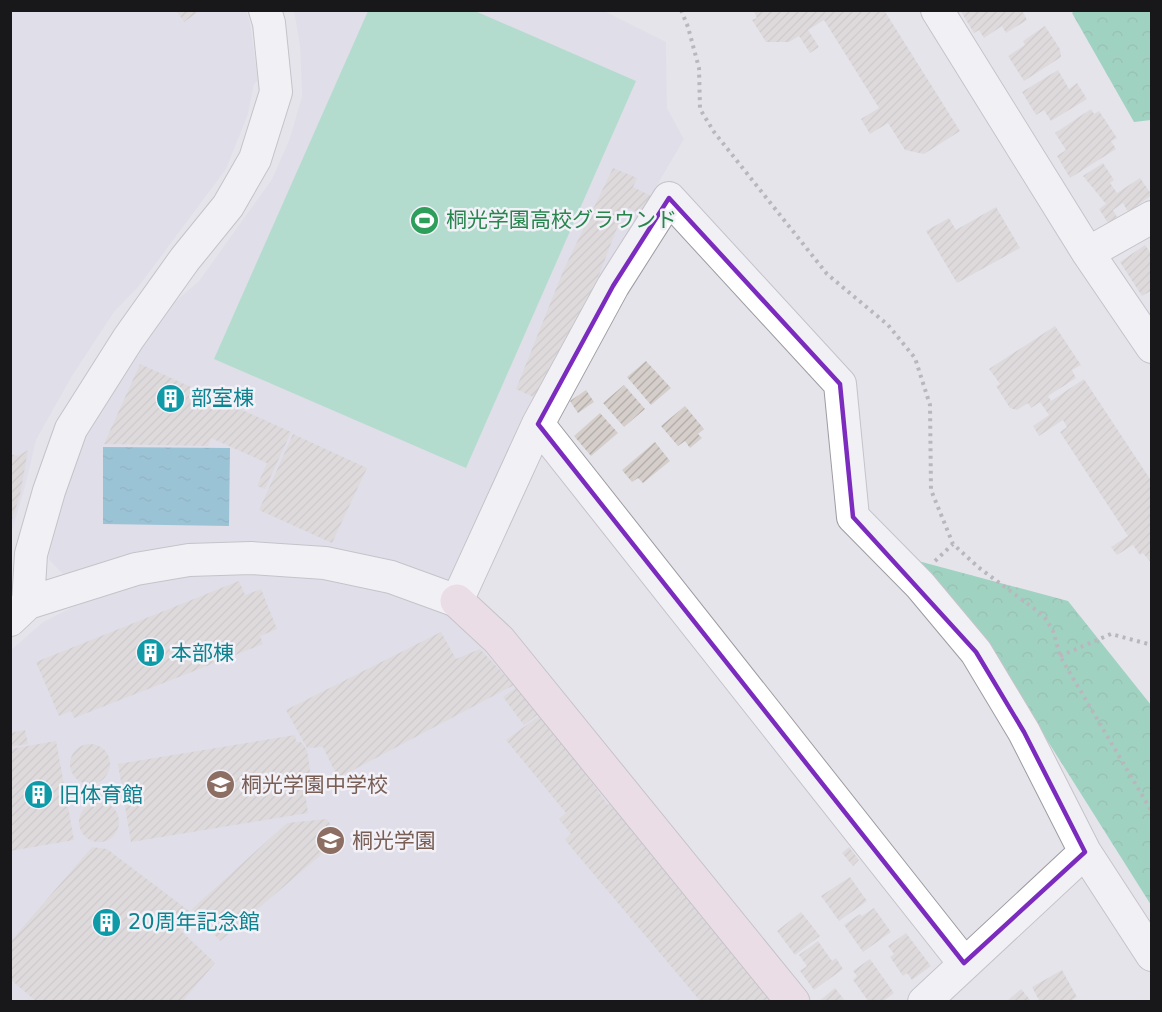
<svg xmlns="http://www.w3.org/2000/svg" width="1162" height="1012" font-family="'DejaVu Sans','Noto Sans JP',sans-serif">
<style>
.built{fill:#dad7e5}
.forest{fill:url(#forest-crowns)}
.pitch{fill:#79d3aa}
.water{fill:url(#water-ripples)}
.building{fill:url(#building-hatch)}
.lines{fill:none;stroke-linecap:round;stroke-linejoin:round}
.street-casing{stroke:#9d9ca2;stroke-width:34}
.secondary-casing{stroke:#9d9ca2;stroke-width:35}
.path{stroke:#848287;stroke-width:4;stroke-dasharray:3 4.5;stroke-linecap:butt}
.street{stroke:#fff;stroke-width:32}
.secondary{stroke:#f2d6df;stroke-width:33}
.marked{fill:none;stroke:#7b2cbf;stroke-width:4.5;stroke-linejoin:round}
.labels{text-anchor:middle;dominant-baseline:central;stroke-width:5;stroke-linejoin:round;paint-order:stroke}
.leisure-label{font-size:21px;fill:#27864d;stroke:#f3f1f8;text-anchor:start}
.culture-label{font-size:21px;fill:#0d838f;stroke:#f3f1f8;text-anchor:start}
.education-label{font-size:21px;fill:#785e54;stroke:#f3f1f8;text-anchor:start}
</style>
<defs>
<pattern id="forest-crowns" width="20" height="18" patternUnits="userSpaceOnUse" patternTransform="scale(1.5)"><rect width="20" height="18" fill="#4dbd8e"/><path d="M2 6a3 3 0 1 1 6 0M12 15a3 3 0 1 1 6 0" fill="none" stroke="#3f9973"/></pattern>
<pattern id="water-ripples" width="26" height="14" patternUnits="userSpaceOnUse" patternTransform="scale(1.5)"><rect width="26" height="14" fill="#3f9dbd"/><path d="M2 4q2-2 4 0t4 0M15 11q2-2 4 0t4 0" fill="none" stroke="#347f99"/></pattern>
<pattern id="building-hatch" width="6" height="6" patternUnits="userSpaceOnUse" patternTransform="scale(1.5)"><rect width="6" height="6" fill="#d5ceca"/><path d="M-1 1l2-2M0 6l6-6M5 7l2-2" fill="none" stroke="#b6b0ad"/></pattern>
</defs>
<rect width="100%" height="100%" fill="#e6e4eb"/>
<!-- built -->
<path class="built" d="M11,11H246L250,22L258,81L254,84L248,114L226,169L139,286L114,312L72,376L36,440L26,483L11,534Z
M294,11H604L666,42L667,108L684,139L604,277L455,579L445,580L358,557L302,546L230,543L175,549L67,578L49,560L47,544L84,426L170,306L199,281L272,179L290,138L302,96L300,46Z
M200,568L325,576L403,594L446,613L480,634L778,1001H11L10,651L43,622L75,606L146,580Z"/>
<!-- forest -->
<path class="forest" d="M1075,10L1151,11V120L1134,122L1072,13Z
M907,558L1068,601L1151,705V905L991,651Z"/>
<!-- pitch -->
<path class="pitch" d="M368,11H475L636,81L466,468L214,359Z"/>
<!-- water -->
<path class="water" d="M103,447L230,448L229,526L103,524Z"/>
<!-- building -->
<path class="building" d="M176,10H201L184,22Z
M753,10H884L960,131L924,154L905,150L888,123L870,134L861,119L879,108L824,20L808,30L819,47L810,53L799,36L789,42H766L752,20L757,18Z
M960,10H1022L1027,20L1006,33L1002,26L984,38L979,30L974,33Z
M1045,26L1060,49L1061,57L1024,81L1008,56L1025,45L1023,41Z
M1058,70L1069,89L1077,83L1087,99L1051,121L1044,110L1036,115L1022,92Z
M1091,109L1094,114L1099,111L1117,138L1111,141L1116,149L1070,178L1057,156L1066,150L1055,133Z
M1103,163L1114,180L1110,183L1117,193L1140,178L1152,195L1128,212L1123,203L1113,210L1117,217L1108,223L1099,209L1106,204L1083,176Z
M613,168L637,178L633,187L653,197L642,214L625,207L594,288L538,399L516,389L564,269Z
M996,207L1020,248L957,283L926,231L949,218L956,230Z
M1145,245L1152,255V290L1142,296L1120,262Z
M1055,326L1081,365L1072,370L1076,378L1048,396L1051,401L1084,379L1152,482V564L1143,553L1140,555L1133,545L1117,555L1111,547L1128,536L1060,432L1067,427L1063,420L1039,436L1033,426L1049,415L1040,402L1031,408L1028,403L1017,410L1010,408L996,386L1000,384L989,369Z
M646,361L671,388L651,405L627,377Z
M140,364L291,432L265,489L257,486L267,463L211,438L208,446L104,444Z
M624,385L645,409L624,427L603,403Z
M586,390L594,402L578,413L570,401Z
M685,406L704,429L698,434L702,438L690,448L685,441L678,446L661,426Z
M600,413L618,433L591,456L574,436Z
M293,434L367,468L332,543L259,510Z
M655,442L670,461L643,483L638,478L632,482L622,470Z
M28,450L20,495L10,526V454L18,456Z
M239,581L245,595L261,589L277,629L260,636L263,644L74,718L71,711L59,716L36,662Z
M441,632L456,659L480,649L514,685L338,778L323,747L307,748L286,710Z
M521,684L541,712L524,725L503,697Z
M542,714L608,805L615,800L772,1002H701L565,840L571,834L559,819L566,813L506,740Z
M25,730L28,744L10,747V733Z
M295,735L296,742H301L307,750L311,777L303,779L308,813L131,842L118,764Z
M56,741L74,840L10,851V749Z
M70 764a20 20 0 1 1 40 0a20 20 0 1 1-40 0Z
M79 822a20 20 0 1 1 40 0a20 20 0 1 1-40 0Z
M327,819L338,838L326,846L329,848L220,941L192,909L287,823Z
M92,847L107,849L193,914L180,930L215,963L182,1002H37L10,979V942Z
M849,847L859,860L853,866L842,853Z
M850,877L867,901L839,921L821,896Z
M874,908L891,932L863,952L844,925L860,914L862,916Z
M801,912L820,936L795,955L777,931Z
M906,933L931,966L912,980L907,973L903,976L890,957L894,954L888,946Z
M818,941L832,961L836,958L843,969L814,990L800,971L807,966L799,955Z
M870,959L894,993L882,1002H869L853,980L857,976L853,971Z
M1062,970L1077,997L1069,1002H1040L1032,987Z
M835,988L846,1002H818Z
M1021,989L1032,1002H1006Z"/>
<g class="lines">
<defs>
<path id="street" d="M937,10L1088,253L1152,347
M1088,253L1152,217
M538,424L964,963
M28,603L31,554L49,491L71,429L128,339L185,259L228,206L255,159L276,92L269,23L265,10
M10,620L28,603L136,569L189,560L251,558L325,563L391,577L457,601L538,424L613,286L669,198L840,384L853,517L920,585L976,652L1024,732L1085,852L1152,955
M924,1002L1085,852"/>
<path id="secondary" d="M457,601L499,640L793,1002"/>
</defs>
<!-- street casing -->
<use href="#street" class="street-casing"/>
<!-- secondary casing -->
<use href="#secondary" class="secondary-casing"/>
<!-- path -->
<path class="path" d="M681,10L688,27L699,68L700,109L714,132L827,274L888,325L915,358L930,405L931,490L953,544L978,567L1044,616L1053,631L1060,656L1152,812
M935,561L953,544
M1060,656L1111,634L1152,645"/>
<!-- street -->
<use href="#street" class="street"/>
<!-- secondary -->
<use href="#secondary" class="secondary"/>
</g>
<!-- marked area -->
<path d="M0 0H1162V1012H0ZM669,198L840,384L853,517L976,652L1024,732L1085,852L964,963L538,424L613,286Z" fill="#e6e4eb" fill-opacity=".55" fill-rule="evenodd"/>
<path class="marked" d="M669,198L840,384L853,517L976,652L1024,732L1085,852L964,963L538,424L613,286Z"/>
<!-- icons -->
<defs>
<symbol id="stadium-disc" viewBox="-11 -11 22 22"><circle r="9.5" fill="#2e9e5b" stroke="#f3f1f8"/><path d="M0-5a6.5 5 0 1 0 0 10a6.5 5 0 1 0 0-10ZM-3.5-1.8h7v3.6h-7Z" fill="#fff"/></symbol>
<symbol id="building-disc" viewBox="-11 -11 22 22"><circle r="9.5" fill="#0f9aa8" stroke="#f3f1f8"/><path d="M-4-6H4V6H1V3H-1V6H-4ZM-2.5-4.3h1.7v1.8h-1.7ZM.8-4.3h1.7v1.8H.8ZM-2.5-1h1.7V.8h-1.7ZM.8-1h1.7V.8H.8Z" fill="#fff"/></symbol>
<symbol id="school-disc" viewBox="-11 -11 22 22"><circle r="9.5" fill="#8d6e63" stroke="#f3f1f8"/><path d="M0-5L7-2L0 1L-7-2ZM-4 1L0 2.5L4 1V4Q0 6-4 4Z" fill="#fff"/></symbol>
</defs>
<g fill-rule="evenodd">
<use href="#stadium-disc" x="408" y="204" width="33" height="33"/>
<use href="#building-disc" x="154" y="382" width="33" height="33"/>
<use href="#building-disc" x="134" y="636" width="33" height="33"/>
<use href="#school-disc" x="204" y="768" width="33" height="33"/>
<use href="#building-disc" x="22" y="778" width="33" height="33"/>
<use href="#school-disc" x="314" y="824" width="33" height="33"/>
<use href="#building-disc" x="90" y="906" width="33" height="33"/>
</g>
<g class="labels">
<!-- leisure labels -->
<g class="leisure-label">
<text x="446" y="220">桐光学園高校グラウンド</text>
</g>
<!-- culture labels -->
<g class="culture-label">
<text x="191" y="398">部室棟</text>
<text x="171" y="653">本部棟</text>
<text x="59" y="795">旧体育館</text>
<text x="128" y="922">20周年記念館</text>
</g>
<!-- education labels -->
<g class="education-label">
<text x="241" y="785">桐光学園中学校</text>
<text x="352" y="841">桐光学園</text>
</g>
</g>
<!-- border -->
<rect width="1162" height="1012" fill="none" stroke="#181719" stroke-width="24"/>
</svg>
